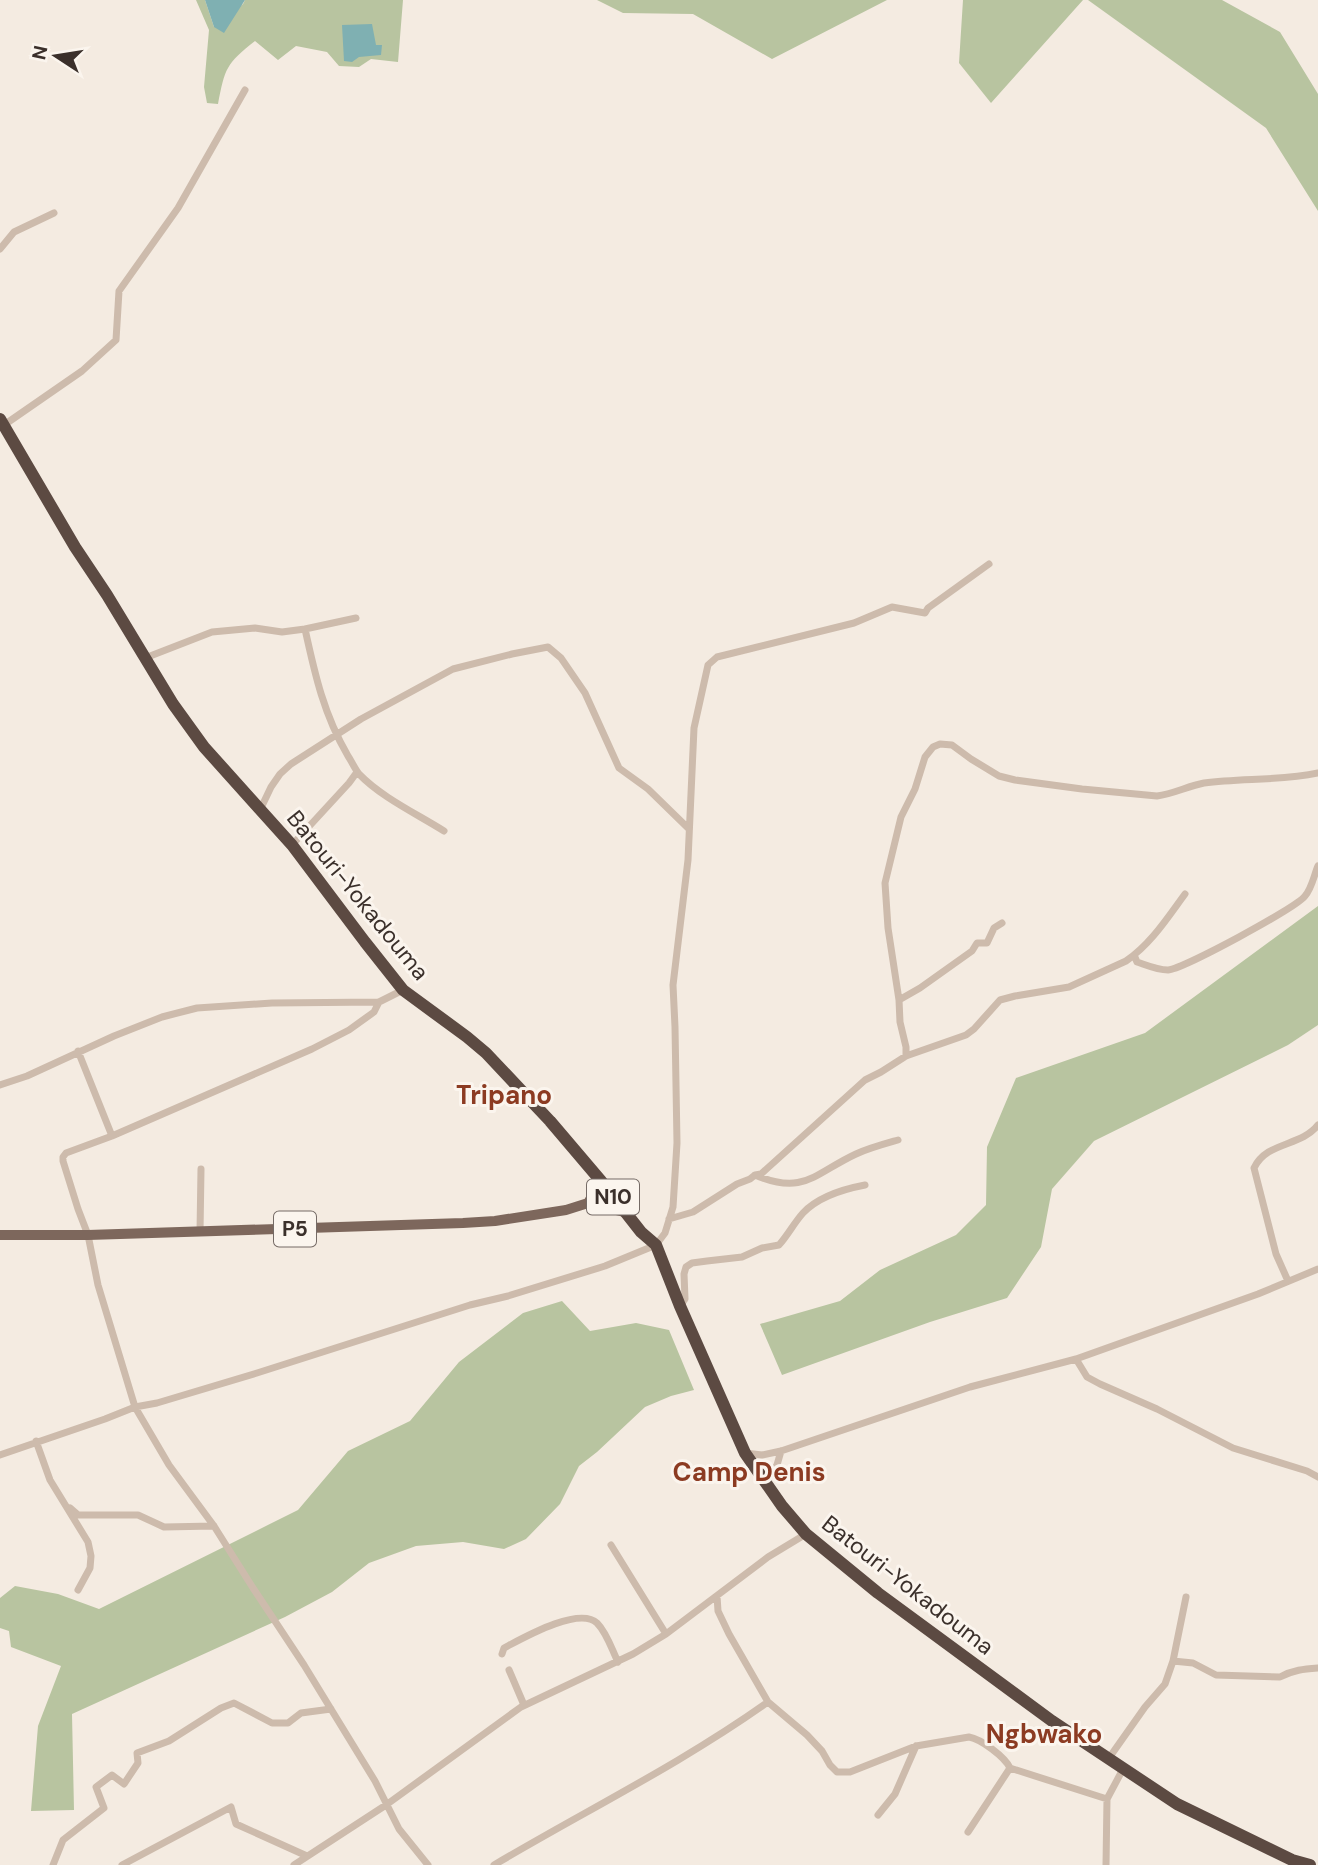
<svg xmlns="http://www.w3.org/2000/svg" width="1318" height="1865" font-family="'DM Sans',sans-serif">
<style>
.green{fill:#b8c4a0}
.water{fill:#7fb0b2}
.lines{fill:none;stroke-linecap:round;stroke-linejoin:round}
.street{stroke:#cdbbac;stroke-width:7}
.primary{stroke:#7d675c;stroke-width:10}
.highway{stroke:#5c4a42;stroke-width:12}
.labels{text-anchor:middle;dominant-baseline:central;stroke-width:6;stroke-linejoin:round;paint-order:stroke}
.shield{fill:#fbf5ee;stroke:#756b66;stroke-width:2}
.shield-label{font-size:21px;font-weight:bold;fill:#3b302b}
.street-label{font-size:23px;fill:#3b302b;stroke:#fbf5ee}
.quarter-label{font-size:26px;font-weight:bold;fill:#8c3b22;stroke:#fbf5ee}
</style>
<rect width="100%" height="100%" fill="#f4ebe1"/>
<!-- green -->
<path class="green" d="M196,0H205L214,27L243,4L245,0H403L398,62L371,59L359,67L339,66L327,52L296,46L278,60L255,41C226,64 225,68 218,104L207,103L204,87L209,30Z
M597,0H887L772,59L693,14L623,13Z
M963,0H1083L991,103L959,63Z
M1088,0H1222L1280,32L1318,94V211L1266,128Z
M1318,906V1025L1288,1045L1094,1141L1052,1189L1041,1247L1007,1298L930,1322L782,1375L760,1324L840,1301L880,1270L956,1235L986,1205L987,1147L1016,1078L1145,1033Z
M562,1301L590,1331L636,1323L669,1330L694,1390L671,1396L645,1407L597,1452L579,1466L560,1504L526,1539L504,1549L463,1542L416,1546L369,1563L332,1592L285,1617L72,1714L74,1810L31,1811L38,1726L61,1666L11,1647L9,1631L0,1628V1598L15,1586L58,1594L99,1609L298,1510L348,1451L410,1421L459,1362L523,1313Z"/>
<!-- water -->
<path class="water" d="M205,0H245L224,33L214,27Z
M372,24L376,45H382L381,55L359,57L352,62L344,61L342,25Z"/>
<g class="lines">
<!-- street -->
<path class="street" d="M0,249L14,232L54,213
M4,425L82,371L116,340L119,291L178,208L245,90
M305,629C315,675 324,715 348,756C352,762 355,769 359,774C381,797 417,814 444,831
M145,658L212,632L255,628L282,632L305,629L356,618
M261,808L271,787L280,774L291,764L361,719L453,669L512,654L548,647L561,658L585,693L619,768L648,789L688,828
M292,845L349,783L357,772
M1134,955L1137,962C1146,965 1157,970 1168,970C1183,969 1296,908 1305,896C1312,888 1314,875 1318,866
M899,1000L888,928L885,883L901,817L915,789L925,757L933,747L940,744L952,745L971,759L999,776L1015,780L1082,789L1157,796C1173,794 1188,786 1204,783C1242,778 1280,781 1318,773
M379,1002L374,1012L349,1030L312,1049L112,1136L66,1153L63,1157V1161L78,1209L88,1235L98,1285L135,1407L169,1465L214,1526L253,1588L304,1665L375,1781L399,1829L428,1865
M78,1051L112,1136
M906,1056V1047L900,1022L899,1000L920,988L972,951L977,943H987L994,928L1002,923
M0,1085L27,1076L114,1036L162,1017L197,1008L272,1003L379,1002L403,990
M755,1175L761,1174L865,1080L881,1072L906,1056L966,1035L974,1029L1000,1000L1015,996L1069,987L1126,961C1151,944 1168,917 1185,894
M669,1219L693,1212L737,1184L750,1179L755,1175C804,1196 815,1173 856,1154C869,1148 884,1144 898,1140
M200,1232L201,1169
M1288,1281L1276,1254L1254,1168C1267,1141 1301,1147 1318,1125
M680,1306L685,1299L684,1274L686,1267L692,1263L707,1261L742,1257L762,1248L779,1245C788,1235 794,1223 803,1213C818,1197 844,1189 865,1185
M1076,1359L1087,1377L1100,1384L1157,1409L1233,1448L1307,1471L1318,1477
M36,1441L50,1480L88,1542L91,1556L90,1568L78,1590
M745,1453L762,1455L781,1451L970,1387L1076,1359L1258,1294L1318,1269
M0,1455L105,1419L135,1407L157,1403L257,1373L470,1305L508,1296L605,1266L656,1245L665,1233L673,1207L677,1143L675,1027L673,985L688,860L694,728L708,665L717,657L854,623L892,607L925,613L928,608L989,564
M765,1483L777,1465L781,1451
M70,1508L78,1515H138L164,1527L214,1526
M611,1545L666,1634
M717,1596L718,1611L729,1634L768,1702L807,1735L822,1751L830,1765L837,1772H850L916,1746L969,1737C981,1739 1005,1757 1010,1768L968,1832
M502,1654L504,1648C523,1638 579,1606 597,1623C607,1633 612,1650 618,1662
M1173,1661L1193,1663L1216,1675L1280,1677C1293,1670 1304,1669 1318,1668
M509,1670L524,1705
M1109,1758L1145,1707L1165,1684L1173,1661L1186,1597
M1010,1768L1107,1799L1123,1769
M878,1815L895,1794L916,1746
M53,1865L63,1840L104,1808L96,1787L112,1775L124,1784L138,1763L137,1753L169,1741L221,1708L234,1703L272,1723H288L301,1713L331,1709
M122,1865L231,1807L236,1824L307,1856
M294,1865L386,1805L521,1707L633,1654L666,1634L768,1557L806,1534
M494,1865C585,1811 681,1764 768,1702
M1106,1865L1107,1799"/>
<!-- primary -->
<path class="primary" d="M588,1203L601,1181
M0,1235H88L463,1223L495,1221L566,1210L588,1203L624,1212"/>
<!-- highway -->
<path class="highway" d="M0,419L75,547L107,595L173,704L204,747L292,845L365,942L403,990L467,1037L486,1053L550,1121L601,1181L641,1232L656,1245L680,1306L745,1453L782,1506L806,1534L878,1593L1052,1721L1177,1804L1292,1860L1310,1865"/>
</g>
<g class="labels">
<!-- shield labels -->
<g class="shield">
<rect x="587" y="1179.5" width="52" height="35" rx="5"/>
<rect x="274" y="1211.5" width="42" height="35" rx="5"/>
</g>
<g class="shield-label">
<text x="613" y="1197">N10</text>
<text x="295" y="1229">P5</text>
</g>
<!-- street labels -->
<g class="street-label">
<text transform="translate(358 895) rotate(51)">Batouri-Yokadouma</text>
<text transform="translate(908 1585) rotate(38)">Batouri-Yokadouma</text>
</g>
<!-- quarter labels -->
<g class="quarter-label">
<text x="504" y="1095">Tripano</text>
<text x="749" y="1472">Camp Denis</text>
<text x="1044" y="1734">Ngbwako</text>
</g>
</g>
<!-- north arrow -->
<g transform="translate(56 56) rotate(282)" stroke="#fbf5ee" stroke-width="5" paint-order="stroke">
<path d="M0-5L12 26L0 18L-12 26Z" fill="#3b302b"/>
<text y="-10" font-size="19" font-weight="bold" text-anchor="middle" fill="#3b302b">N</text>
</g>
</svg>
